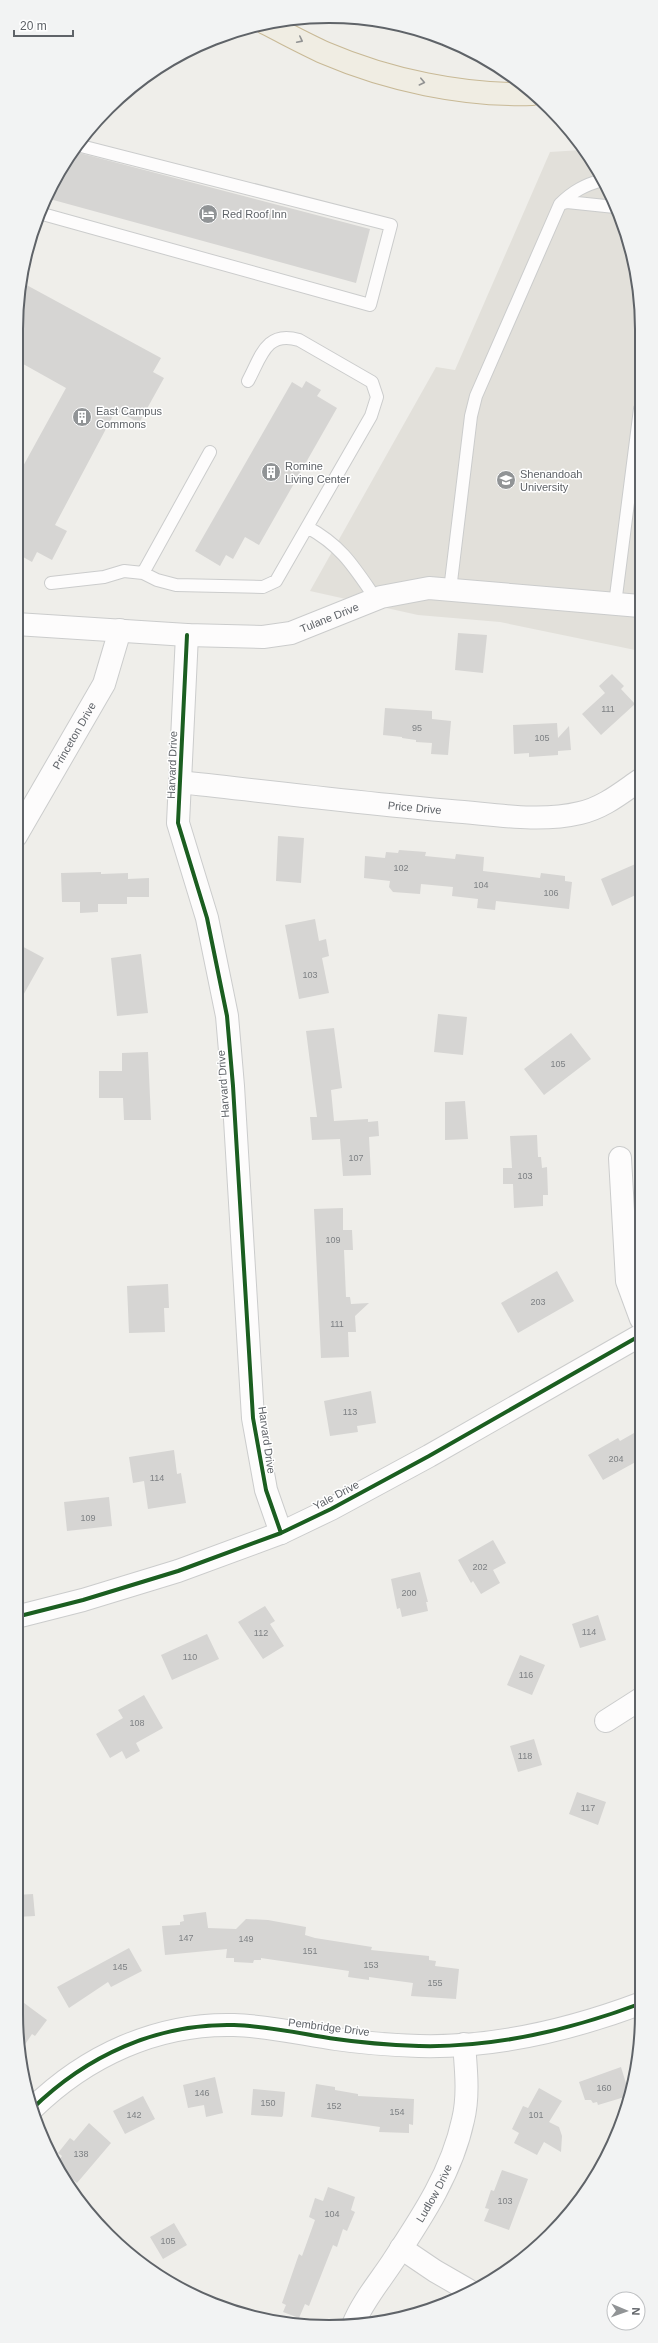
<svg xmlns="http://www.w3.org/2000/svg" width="658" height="2343" font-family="Arial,sans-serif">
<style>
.education{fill:#e2e0da}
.building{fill:#d6d5d3}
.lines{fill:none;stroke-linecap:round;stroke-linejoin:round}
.service-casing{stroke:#cbcccc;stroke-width:14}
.minor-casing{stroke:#cbcccc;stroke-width:24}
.motorway-casing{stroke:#c8b996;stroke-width:24}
.service{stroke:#fdfcfc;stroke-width:12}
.minor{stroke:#fdfcfc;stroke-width:22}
.motorway{stroke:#f0ede3;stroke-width:22}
.cycleway-casing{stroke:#fff;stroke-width:6}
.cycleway{stroke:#1b5e20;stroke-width:4}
.oneway{stroke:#929393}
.labels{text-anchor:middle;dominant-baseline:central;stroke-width:3;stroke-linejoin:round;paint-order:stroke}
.number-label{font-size:9px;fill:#7e8184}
.poi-label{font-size:11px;fill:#5f6368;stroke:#fff;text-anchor:start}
.street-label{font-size:11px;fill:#5f6368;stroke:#fff}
.rim{fill:none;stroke:#5f6368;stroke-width:2}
</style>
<rect width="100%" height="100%" fill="#efeeea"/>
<!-- education -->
<path class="education" d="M581,150L610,191L639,288L640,651L500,622L418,615L310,591L436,367L455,370L550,152Z"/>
<!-- building -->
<path class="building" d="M72,151L370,229L356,283L46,198Z
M21,282L161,358L153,372L164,378L139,423L116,410L55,525L67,531L52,560L37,552L32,562L16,553V479L66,388L16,360V329Z
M306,381L321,390L317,396L337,408L259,545L245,537L233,559L226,555L220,566L195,551L292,382L302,388Z
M458,633L487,635L483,673L455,670Z
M612,674L624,686L621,689L635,704L601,735L582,714L605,693L599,686Z
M385,708L432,711V719L451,721L448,755L431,754L432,743L416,742V740L402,738V737L383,735Z
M557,723L558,738L569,726L571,750L558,751V755L529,757V753L514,754L513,725Z
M278,836L304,838L301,883L276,881Z
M399,850L426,852L425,856L455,859L456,854L484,857L483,871L540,878L541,873L565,876V881L572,882L569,909L496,901L495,910L477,908L478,899L452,896L453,887L421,884L420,894L393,892L389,887L390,881L364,878L365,856L385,858L386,852L398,853Z
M640,862V893L612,906L601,879Z
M101,872V874L128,873V879L149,878V897H127V904H98V912L80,913V902H62L61,873Z
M315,919L319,941L326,939L329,956L322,958L329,993L299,999L285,925Z
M16,943L44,958L16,1008Z
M141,954L148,1013L117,1016L111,958Z
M438,1014L467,1017L463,1055L434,1052Z
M334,1028L342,1088L331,1090L334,1121L368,1119V1122L378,1121L379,1136L369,1137L371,1175L343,1176L340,1139L312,1140L310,1117H317L306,1031Z
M571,1033L591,1059L544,1095L524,1069Z
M148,1052L151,1120H124L123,1098H99V1071H122V1053Z
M465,1101L468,1139L445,1140V1102Z
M537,1135L538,1157H541L542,1168L547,1167L548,1195H543V1206L514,1208L513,1184H503V1168H512L510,1136Z
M343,1208V1230H352L353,1250H344L346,1297H350L351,1304L369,1303L355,1316L356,1332H348L349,1357L321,1358L314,1209Z
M557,1271L574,1301L518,1333L501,1303Z
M168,1284L169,1308H164L165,1332L129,1333L127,1286Z
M371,1391L376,1423L357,1426L358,1432L330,1436L324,1401Z
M641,1429V1459L603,1480L588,1455L618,1438L620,1441Z
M174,1450L177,1474L181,1473L186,1503L148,1509L144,1481L133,1483L129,1457Z
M109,1497L112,1526L67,1531L64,1502Z
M493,1540L506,1563L493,1570L500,1583L481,1594L473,1581L471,1583L458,1560Z
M420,1572L428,1602H426L428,1611L402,1617L400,1608L397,1609L391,1579Z
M265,1606L275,1621L270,1624L284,1646L263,1659L238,1622Z
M598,1615L606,1640L580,1648L572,1624Z
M207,1634L219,1659L172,1680L161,1655Z
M520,1655L545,1665L532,1695L507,1685Z
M144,1695L163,1728L136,1743L140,1751L126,1759L122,1751L110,1758L96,1734L123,1718L118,1710Z
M534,1739L542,1765L518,1772L510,1746Z
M577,1792L606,1802L598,1825L569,1814Z
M33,1894L35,1916L16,1917V1895Z
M206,1912L208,1928L236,1929L246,1919L268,1920L306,1927L305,1935L315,1938L372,1947L371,1950L429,1956V1960L436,1961L435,1966L459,1969L456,1999L411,1996L413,1983L369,1977V1980L348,1977L349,1971L261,1958V1960H254L253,1963L234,1962V1958H226L227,1949L165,1955L162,1926L180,1925V1922L184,1921L183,1915Z
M129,1948L142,1971L111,1987L108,1982L69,2008L57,1987Z
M16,1997L47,2020L35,2036L32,2034L20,2052Z
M621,2067L629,2093L628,2096L598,2105L597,2102L593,2103L591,2100H585L579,2082Z
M215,2077L223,2113L206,2117L204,2105L188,2108L183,2085Z
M316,2084L335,2087V2090L358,2094V2096L414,2099L413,2125L409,2124V2133L379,2132L380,2127L311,2117Z
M539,2088L562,2101L549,2122L559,2127L562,2136L561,2152L544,2142L537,2155L514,2143L519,2133L512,2129L523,2106L528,2108Z
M253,2089L285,2092L283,2115L282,2117L251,2115Z
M143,2096L155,2119L125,2134L113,2111Z
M89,2123L111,2143L77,2183L63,2172L57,2162L62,2156L58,2153L70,2138L74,2141Z
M502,2170L528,2179L509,2230L484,2221L489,2209L485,2208L491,2190L494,2191Z
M328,2187L355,2197L351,2210L355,2212L347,2231L343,2229L337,2247L333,2245L309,2306L305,2304L299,2318L283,2312L286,2305L282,2303L299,2254L302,2256L315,2220L309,2217L315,2198L323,2201Z
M174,2223L187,2245L163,2259L150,2237Z"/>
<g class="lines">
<defs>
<path id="service" d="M560,204C573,191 585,185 602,180
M39,213L370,305L391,225L77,145
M307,527C342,546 354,567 376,599
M143,573L210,452
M51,583L104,577L124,571L143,573L157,580L176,585L263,587L276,581L371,416L377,397L372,382L299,340C266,330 261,357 248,381
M450,590L471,416L476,396L560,204L567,202L615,207
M615,604L640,409"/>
<g id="minor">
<path id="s1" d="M16,624L187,635L263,637L291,633L381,597L429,588L640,606"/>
<path d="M187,635L178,823L207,918L227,1016L233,1086L253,1418L266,1490L281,1533"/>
<path id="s2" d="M180,782C270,792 360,803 451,811C493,814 538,823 580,813C603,808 621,793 640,780"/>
<path id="s3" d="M16,836L104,684L120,630"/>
<path d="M620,1158L627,1281L641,1319"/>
<path d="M16,1617L83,1600L178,1571L281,1533L331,1509L429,1456L641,1335"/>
<path d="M606,1721L642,1698"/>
<path d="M32,2109C86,2056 157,2023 234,2025C268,2026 302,2034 336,2039C363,2043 392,2045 419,2046C496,2048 570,2030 642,2003"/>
<path d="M401,2248L435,2271L468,2290"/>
<path id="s4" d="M353,2325C362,2302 380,2281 393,2261C422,2217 452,2172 463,2120C469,2096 466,2069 464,2044"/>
</g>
<path id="motorway" d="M265,23C285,33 305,44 325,53C388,80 463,96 532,94"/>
</defs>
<!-- service casing -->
<use href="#service" class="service-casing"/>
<!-- minor casing -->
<use href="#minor" class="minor-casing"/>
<!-- motorway casing -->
<use href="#motorway" class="motorway-casing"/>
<!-- service -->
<use href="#service" class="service"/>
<!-- minor -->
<use href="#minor" class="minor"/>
<!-- motorway -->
<use href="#motorway" class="motorway"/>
<defs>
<path id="cycleway" d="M187,635L178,823L207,918L227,1016L233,1086L253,1418L266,1490L281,1533
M16,1617L83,1600L178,1571L281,1533L331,1509L429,1456L641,1335
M32,2109C86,2056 157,2023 234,2025C268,2026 302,2034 336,2039C363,2043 392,2045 419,2046C496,2048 570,2030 642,2003"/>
</defs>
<!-- cycleway casing -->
<use href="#cycleway" class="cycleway-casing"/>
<!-- cycleway -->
<use href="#cycleway" class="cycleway"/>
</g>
<!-- one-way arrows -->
<defs><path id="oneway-chevron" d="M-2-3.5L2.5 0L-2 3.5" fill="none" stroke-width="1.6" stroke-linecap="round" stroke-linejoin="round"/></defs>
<g class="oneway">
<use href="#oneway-chevron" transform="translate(300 40) rotate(27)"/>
<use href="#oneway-chevron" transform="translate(422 82) rotate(13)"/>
</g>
<!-- icons -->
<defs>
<symbol id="hotel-disc" viewBox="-11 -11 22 22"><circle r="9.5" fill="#919496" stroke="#fff"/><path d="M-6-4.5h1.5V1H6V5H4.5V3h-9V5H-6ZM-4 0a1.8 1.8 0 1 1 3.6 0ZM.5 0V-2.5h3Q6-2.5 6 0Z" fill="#fff"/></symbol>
<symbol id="building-disc" viewBox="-11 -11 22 22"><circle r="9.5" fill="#919496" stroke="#fff"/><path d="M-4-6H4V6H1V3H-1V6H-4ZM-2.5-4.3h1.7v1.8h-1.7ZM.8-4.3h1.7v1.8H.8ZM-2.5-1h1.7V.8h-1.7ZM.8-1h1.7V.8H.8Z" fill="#fff"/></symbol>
<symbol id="university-disc" viewBox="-11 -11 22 22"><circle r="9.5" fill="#919496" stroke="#fff"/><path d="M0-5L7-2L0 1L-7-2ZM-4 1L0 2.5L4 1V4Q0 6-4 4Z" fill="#fff"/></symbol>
</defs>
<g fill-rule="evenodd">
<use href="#hotel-disc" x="197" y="203" width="22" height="22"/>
<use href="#building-disc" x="71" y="406" width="22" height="22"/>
<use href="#building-disc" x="260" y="461" width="22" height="22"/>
<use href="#university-disc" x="495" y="469" width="22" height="22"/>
</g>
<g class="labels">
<!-- number labels -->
<g class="number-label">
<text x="608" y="709">111</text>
<text x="417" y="728">95</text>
<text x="542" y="738">105</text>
<text x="401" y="868">102</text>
<text x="481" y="885">104</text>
<text x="551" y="893">106</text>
<text x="310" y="975">103</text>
<text x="558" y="1064">105</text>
<text x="356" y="1158">107</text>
<text x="525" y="1176">103</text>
<text x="333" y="1240">109</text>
<text x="538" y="1302">203</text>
<text x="337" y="1324">111</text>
<text x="350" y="1412">113</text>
<text x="616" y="1459">204</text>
<text x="157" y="1478">114</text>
<text x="88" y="1518">109</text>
<text x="480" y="1567">202</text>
<text x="409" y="1593">200</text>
<text x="589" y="1632">114</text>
<text x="261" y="1633">112</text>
<text x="190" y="1657">110</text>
<text x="526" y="1675">116</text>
<text x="137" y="1723">108</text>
<text x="525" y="1756">118</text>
<text x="588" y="1808">117</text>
<text x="186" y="1938">147</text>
<text x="246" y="1939">149</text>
<text x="310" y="1951">151</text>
<text x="371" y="1965">153</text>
<text x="120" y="1967">145</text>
<text x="435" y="1983">155</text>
<text x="604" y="2088">160</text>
<text x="202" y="2093">146</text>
<text x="268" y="2103">150</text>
<text x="334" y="2106">152</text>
<text x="397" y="2112">154</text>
<text x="134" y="2115">142</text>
<text x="536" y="2115">101</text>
<text x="81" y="2154">138</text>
<text x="505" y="2201">103</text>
<text x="332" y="2214">104</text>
<text x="168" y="2241">105</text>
</g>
<!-- poi labels -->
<g class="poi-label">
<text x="222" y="214">Red Roof Inn</text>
<text x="96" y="411">East Campus<tspan x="96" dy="13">Commons</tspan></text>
<text x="285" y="466">Romine<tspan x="285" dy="13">Living Center</tspan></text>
<text x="520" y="474">Shenandoah<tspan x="520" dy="13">University</tspan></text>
</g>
<!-- street labels -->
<g class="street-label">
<text stroke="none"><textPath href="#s1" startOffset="317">Tulane Drive</textPath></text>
<text stroke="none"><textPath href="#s3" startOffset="116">Princeton Drive</textPath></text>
<text transform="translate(172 765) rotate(-88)">Harvard Drive</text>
<text stroke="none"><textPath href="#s2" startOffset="236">Price Drive</textPath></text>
<text transform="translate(223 1084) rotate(-94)">Harvard Drive</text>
<text transform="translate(267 1440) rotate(82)">Harvard Drive</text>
<text transform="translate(336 1495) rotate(-28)">Yale Drive</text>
<text transform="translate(329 2027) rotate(7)">Pembridge Drive</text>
<text stroke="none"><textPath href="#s4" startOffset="155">Ludlow Drive</textPath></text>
</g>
</g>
<!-- crop -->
<path d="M0 0H658V2343H0ZM329 23H329A306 306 0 0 1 635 329V2014A306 306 0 0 1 329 2320H329A306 306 0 0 1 23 2014V329A306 306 0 0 1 329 23Z" fill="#f2f3f3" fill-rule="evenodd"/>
<path class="rim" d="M329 23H329A306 306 0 0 1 635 329V2014A306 306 0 0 1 329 2320H329A306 306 0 0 1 23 2014V329A306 306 0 0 1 329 23Z"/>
<!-- north arrow -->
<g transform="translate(626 2311) rotate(92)"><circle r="19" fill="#ffffff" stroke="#bfc1c3"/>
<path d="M0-3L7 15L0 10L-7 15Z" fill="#919496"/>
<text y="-6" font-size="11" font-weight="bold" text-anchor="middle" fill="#5f6368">N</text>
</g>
<!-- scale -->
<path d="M14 30v6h59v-6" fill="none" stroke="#5f6368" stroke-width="2"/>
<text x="20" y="30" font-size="12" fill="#5f6368" stroke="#ffffff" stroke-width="3" paint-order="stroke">20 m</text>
</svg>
